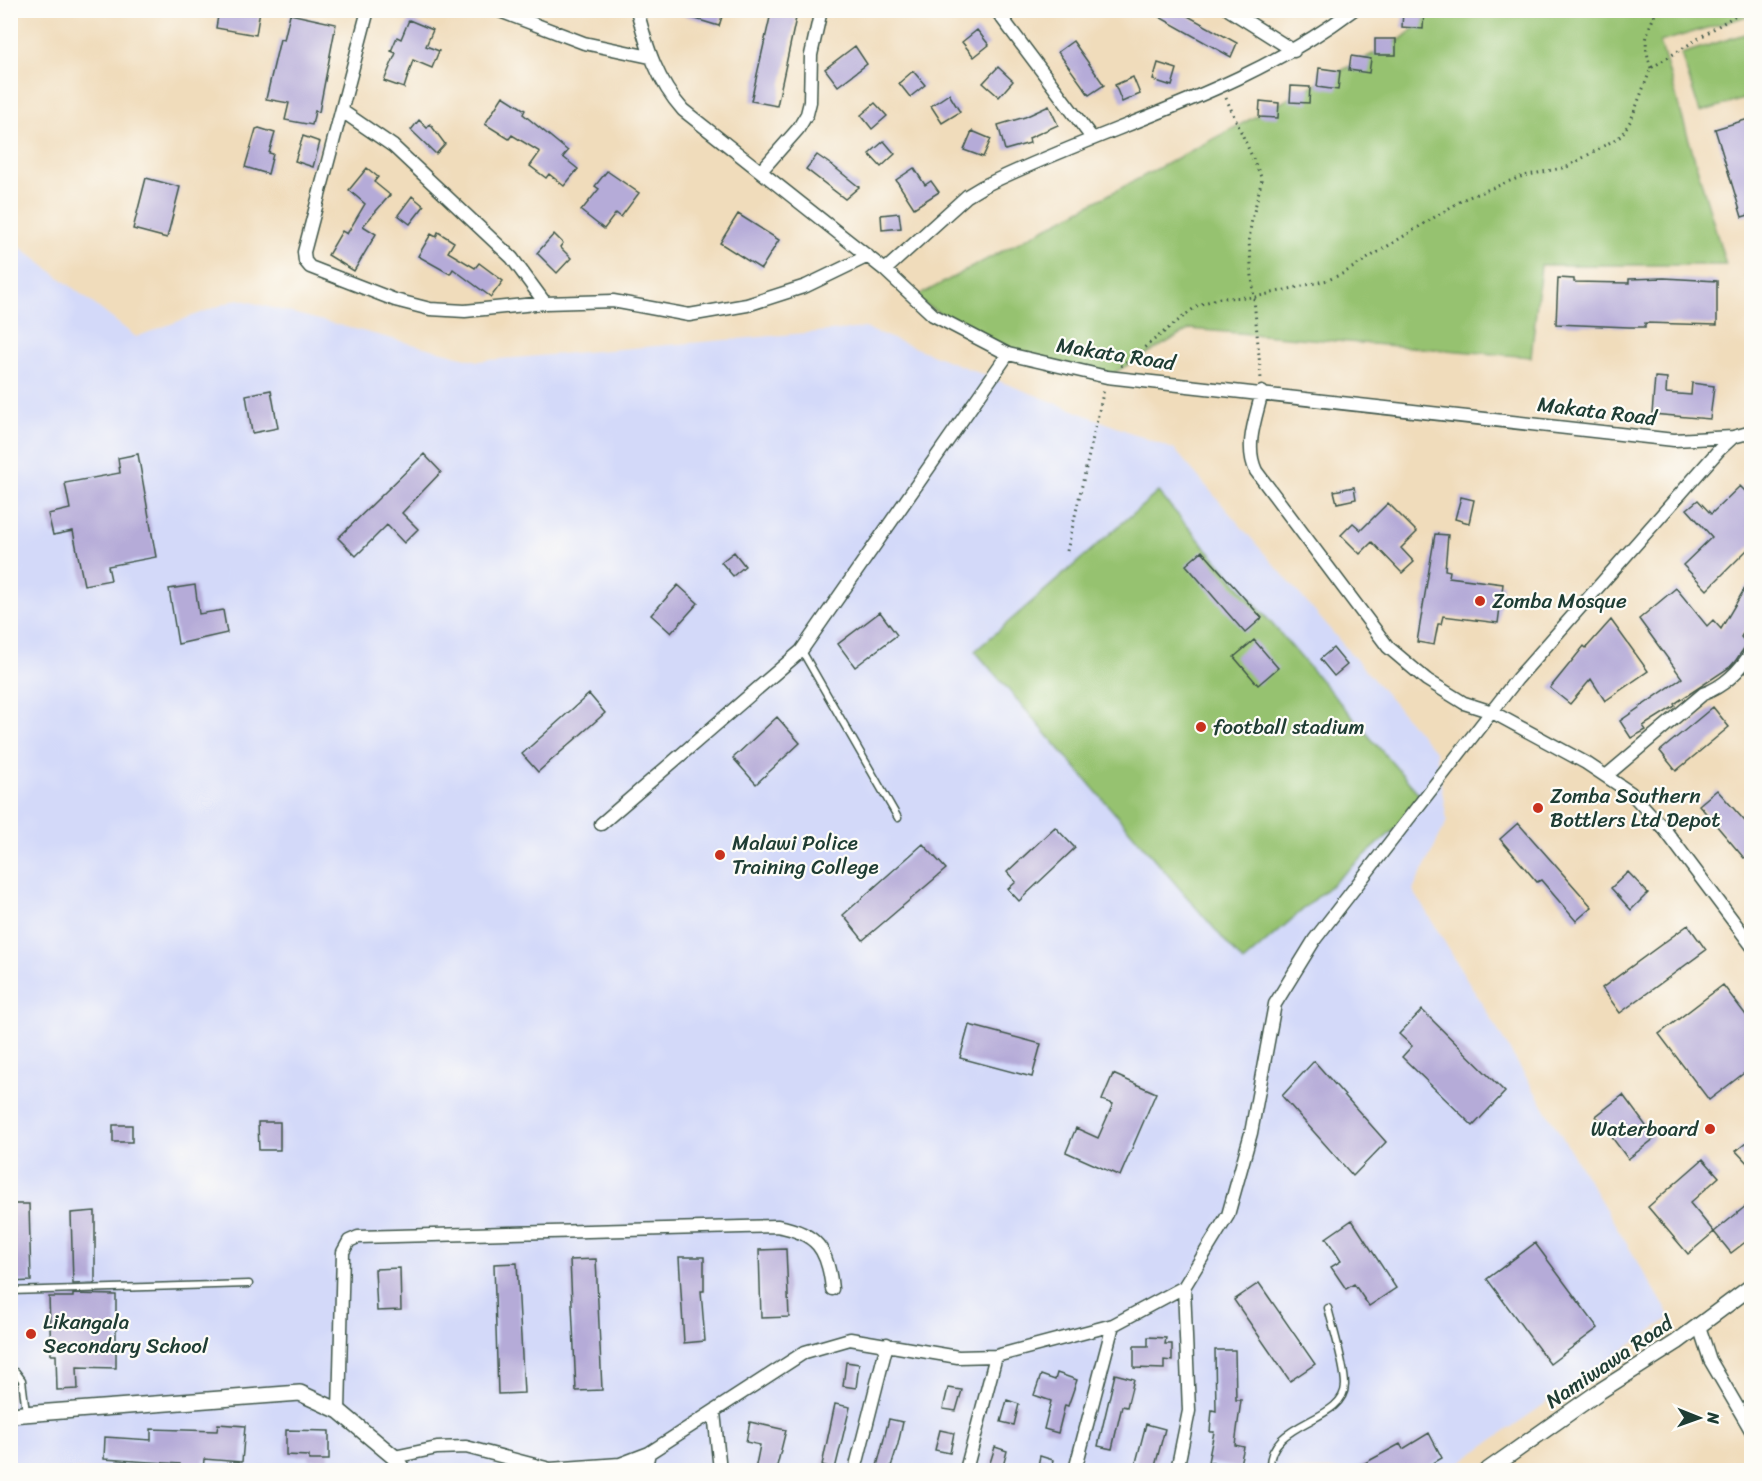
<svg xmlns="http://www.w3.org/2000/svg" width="1762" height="1481" font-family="Sriracha,sans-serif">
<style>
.built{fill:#d3d9f9}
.green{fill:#96c26f;stroke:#5a8052;stroke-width:1.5}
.building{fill:#b5abd8}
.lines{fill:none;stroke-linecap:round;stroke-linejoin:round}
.service-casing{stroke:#3e5548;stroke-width:9}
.minor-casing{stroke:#3e5548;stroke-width:15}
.tertiary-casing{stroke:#3e5548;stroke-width:18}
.path{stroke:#3e5548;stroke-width:3;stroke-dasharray:1.5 4.5;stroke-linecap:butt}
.service{stroke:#fff;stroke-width:6}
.minor{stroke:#fff;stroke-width:12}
.tertiary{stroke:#fff;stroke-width:15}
.poi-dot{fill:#c8321e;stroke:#fdfcf7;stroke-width:2}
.labels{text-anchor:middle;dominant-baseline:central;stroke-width:4.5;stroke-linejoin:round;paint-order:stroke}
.street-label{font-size:21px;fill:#1f3d34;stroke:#fdfcf7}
.poi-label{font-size:21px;fill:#1f3d34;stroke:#fdfcf7;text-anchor:start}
</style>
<rect width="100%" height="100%" fill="#fdfcf7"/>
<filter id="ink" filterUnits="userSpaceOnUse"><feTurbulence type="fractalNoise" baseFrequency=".0167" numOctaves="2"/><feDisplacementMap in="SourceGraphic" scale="12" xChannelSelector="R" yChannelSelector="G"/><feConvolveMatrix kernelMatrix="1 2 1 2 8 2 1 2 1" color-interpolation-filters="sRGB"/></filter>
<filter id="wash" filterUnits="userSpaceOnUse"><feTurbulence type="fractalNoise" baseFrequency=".008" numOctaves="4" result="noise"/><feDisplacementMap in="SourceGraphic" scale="24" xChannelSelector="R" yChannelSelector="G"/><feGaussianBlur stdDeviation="1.35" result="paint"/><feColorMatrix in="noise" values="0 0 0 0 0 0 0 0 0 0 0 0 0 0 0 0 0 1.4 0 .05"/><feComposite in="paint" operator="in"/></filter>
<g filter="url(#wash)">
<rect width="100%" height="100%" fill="#f0dcbb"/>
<!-- built -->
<path class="built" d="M10,239L136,337L238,299L478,361L865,328L1175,450L1436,752L1447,821L1413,890L1671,1317L1449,1470H11Z"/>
<!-- green -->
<path class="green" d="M1435,11H1751V15L1660,42L1726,265H1541L1531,357L1190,329L1107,377L1008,354L914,298L1401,39Z
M1751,32V97L1700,112L1681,54Z
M1158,492L1426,802L1243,962L975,651Z"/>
<g id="blocks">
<!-- building -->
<path class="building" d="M219,10H260L256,35L216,28Z
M680,10H724L719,26L679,14Z
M1147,10H1177L1237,43L1231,57Z
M1403,11L1424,12L1423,29L1402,27Z
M771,13L796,18L777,106L751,101Z
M290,14L336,24L319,112L315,111L312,125L285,120L289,103L266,99L280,39L284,40Z
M409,20L433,30L426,46L439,51L432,68L413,60L404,88L384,81L396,53L391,51L397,37L401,39Z
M977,30L989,45L974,57L962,42Z
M1375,39H1396V55H1375Z
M1073,41L1104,85L1089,95L1058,52Z
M855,46L867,64L838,86L825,69Z
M1351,56L1371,59L1369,73L1349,70Z
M1158,63L1177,69L1172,86L1153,80Z
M998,67L1013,81L999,97L983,83Z
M1319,68L1340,71L1338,90L1317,87Z
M913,71L925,85L910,97L899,83Z
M1133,77L1140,94L1122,102L1115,85Z
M1291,86L1310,87L1309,103L1290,102Z
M949,94L960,112L942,123L931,106Z
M503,96L525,110L523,114L568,151L563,157L578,169L564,186L549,174L546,178L530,166L540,152L512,135L509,139L485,124Z
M1260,101L1279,103L1278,118L1259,117Z
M875,103L887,116L872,129L861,115Z
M1049,106L1058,125L1029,138L1030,143L1005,150L998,125L1025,117Z
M1752,118V149L1747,150L1752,164V214L1742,217L1715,129Z
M419,120L427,128L430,124L445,144L436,154L411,130Z
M259,128L275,133L269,153L273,154L268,174L245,167L256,129Z
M972,131L991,139L983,157L964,150Z
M303,136L320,142L313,167L295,161Z
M884,141L895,154L881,167L869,154Z
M817,155L833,166L859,187L845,199L806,169Z
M367,168L378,177L374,182L390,195L363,226L376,234L354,271L328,255L342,231L347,234L365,204L349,190Z
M914,168L925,185L931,181L939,192L914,208L896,180Z
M607,171L639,193L621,217L616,213L604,229L581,211L599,189L595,186Z
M146,178L180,187L167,238L133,229Z
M412,196L424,206L410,224L398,215Z
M899,213L901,228L882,230L881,215Z
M738,214L779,240L761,269L720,243Z
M438,232L454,242L448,252L475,268L479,263L503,281L491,297L453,269L450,274L418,256L431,234L436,237Z
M554,234L563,243L560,247L571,258L557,273L537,253Z
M1558,278L1574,279V282L1629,283V279L1664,278L1717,281V325L1645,323V327H1629L1556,324Z
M1655,377L1667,378L1666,393L1691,395L1692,383L1714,386L1710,419L1652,414Z
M271,390L278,428L252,433L246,395Z
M138,454L156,557L108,566L111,580L84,585L73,531L53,535L48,514L70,509L65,483L120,473L118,458Z
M424,454L441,472L402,513L418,529L404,543L387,525L356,556L338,538Z
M1740,486L1752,498V545L1707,590L1683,565L1712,537L1687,509L1698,500L1711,514Z
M1354,487L1356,499L1337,503L1334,491Z
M1461,497L1474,500L1469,523L1455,519Z
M1388,503L1417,532L1401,548L1414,562L1402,573L1372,542L1360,554L1341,535L1353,523L1361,530Z
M1435,534L1448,535L1445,570L1450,571L1449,577L1503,584L1498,623L1443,616L1441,624H1438L1434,645L1417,642Z
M1202,551L1262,618L1245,633L1186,565Z
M734,552L745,566L733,576L721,562Z
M1752,576V618L1741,637L1747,644L1736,660L1730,667L1674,704L1675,706L1643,726L1646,730L1631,738L1620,721L1682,678L1639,619L1676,588L1707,626L1713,620L1721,629Z
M195,585L199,614L223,610L227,633L178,644L169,589Z
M678,585L698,603L671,633L651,615Z
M880,612L897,635L855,667L838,644Z
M1611,620L1648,671L1605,701L1591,679L1570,704L1550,688L1584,646L1586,648Z
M1254,640L1278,668L1258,685L1234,657Z
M1333,648L1347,665L1334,676L1320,659Z
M589,694L605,713L538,772L522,754Z
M1713,707L1729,727L1676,771L1660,751Z
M777,717L800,743L756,784L733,758Z
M1717,790L1752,829V852L1744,858L1699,805Z
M1518,823L1592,907L1576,921L1541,880L1537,882L1500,839Z
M1055,827L1075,848L1019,901L1008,889L1016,882L1007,872Z
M923,844L946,869L863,940L843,915Z
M1628,872L1648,893L1631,910L1611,888Z
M1688,925L1706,950L1620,1013L1602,988Z
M1723,985L1752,1023V1067L1709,1100L1659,1034Z
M1422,1010L1505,1092L1473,1126L1402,1057L1412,1046L1399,1034Z
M969,1025L1041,1044L1032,1077L960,1058Z
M1314,1061L1386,1142L1353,1176L1282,1096Z
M1113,1074L1156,1093L1120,1176L1066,1152L1076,1128L1098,1138L1113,1104L1102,1100Z
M1623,1095L1655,1138L1628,1159L1596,1116Z
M258,1122H280V1150H259Z
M113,1125H132V1142H113Z
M1752,1138V1168L1736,1151Z
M1703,1159L1719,1177L1690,1203L1714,1232L1688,1254L1648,1207Z
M1752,1201V1237L1731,1253L1714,1232Z
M10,1204H29L31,1281L10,1282Z
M95,1211V1283L73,1284L71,1213Z
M1352,1220L1396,1288L1369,1306L1354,1284L1346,1289L1331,1267L1341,1261L1326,1238Z
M1535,1243L1598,1328L1550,1364L1487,1279Z
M786,1249L789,1317L761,1318L759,1250Z
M679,1257H704V1291H701L705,1341L684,1343Z
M596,1259L602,1390L576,1391L570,1260Z
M517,1263L524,1393L498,1394L494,1264Z
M400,1268L401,1310L377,1311L375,1269Z
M1259,1283L1315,1364L1290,1381L1234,1300Z
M73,1294L116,1295V1368L77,1367L78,1389L57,1390L56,1355H51L49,1297H73Z
M1148,1337L1166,1338L1165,1344H1172V1361L1164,1360V1369L1134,1368V1346H1148Z
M1215,1350H1235L1236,1400H1241L1235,1445L1244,1447L1239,1468L1208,1462L1214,1432H1210L1212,1410L1216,1411Z
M846,1362L859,1364L856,1388L843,1386Z
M1057,1373L1077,1380L1068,1406L1065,1405L1058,1433L1044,1429L1051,1401L1034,1395L1041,1375L1055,1380Z
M1115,1374L1134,1379L1127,1407L1122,1406L1112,1449L1098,1446Z
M948,1388L962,1390L956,1411L943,1409Z
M1007,1400L1019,1404L1014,1425L1001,1422Z
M835,1404L850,1407L835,1469L822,1465Z
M889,1419L903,1422L898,1444L890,1470H876Z
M750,1422L786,1430L776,1470H755L760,1445L746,1442Z
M218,1424L245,1426L242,1462L204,1459L203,1470H194L179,1469L180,1464L104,1459L105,1437L151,1440V1429L217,1431Z
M1146,1424L1165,1429L1154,1470H1134Z
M286,1430L329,1431V1460H309V1456L286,1455Z
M940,1430L954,1433L950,1453L935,1450Z
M1429,1433L1442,1458L1421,1470H1352L1400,1444L1403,1449Z
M995,1447L1007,1451L1002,1470L989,1466Z
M1040,1456L1053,1460L1051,1470H1037Z"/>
</g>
</g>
<g filter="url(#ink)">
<use href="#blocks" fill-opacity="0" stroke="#3e5548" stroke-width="1.5"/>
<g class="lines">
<defs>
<path id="service" d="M802,651L898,818
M10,1291L249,1284
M10,1372H16L22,1380L26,1412
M1270,1470C1266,1420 1344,1423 1345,1385C1345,1366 1333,1328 1328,1308"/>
<path id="minor" d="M368,10L304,252L305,261L310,267L395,300L430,309L465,311L545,303L613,301L689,315L747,305L806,286L868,256
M497,10L584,43L650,57
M637,10C647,48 657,81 683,110L885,270L933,315L1008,354L1107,377L1674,440L1733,437
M996,10L1092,138
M1229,10L1294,51
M342,111L393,146L512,258L545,303
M761,171L798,129L807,114L810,102L811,55L821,10
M885,270L967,196L982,187C1105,126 1242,94 1353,10
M1262,392C1256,418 1244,446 1256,471L1388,647L1427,680L1464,703L1492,712L1586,763L1631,793L1665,830L1752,946
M1606,776L1703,694C1725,686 1740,671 1752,651
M601,824L801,651L1008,354
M1699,1326L1710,1360L1752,1432
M339,1411L343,1252L349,1241L358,1237L777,1226C817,1233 828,1249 832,1289
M714,1412L720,1470
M394,1457L437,1448L466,1447L550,1469L620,1464L649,1453L805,1352L850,1339L958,1357L996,1356L1113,1325L1184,1287L1228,1215L1251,1133L1275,1004L1315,939L1517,679L1719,450L1733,437L1752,432
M645,1470L649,1453
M855,1470L887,1344
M966,1470L996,1356
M1075,1470L1113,1325
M1177,1470L1189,1411L1184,1287"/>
<path id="tertiary" d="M10,1415L300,1393L339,1411L394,1457L403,1470
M1488,1470L1600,1391L1677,1342L1752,1286"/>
</defs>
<!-- service casing -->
<use href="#service" class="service-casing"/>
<!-- minor casing -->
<use href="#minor" class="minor-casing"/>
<!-- tertiary casing -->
<use href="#tertiary" class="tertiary-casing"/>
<!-- path -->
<path class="path" d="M1651,68C1643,41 1645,36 1657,10
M1226,98L1262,179L1251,224L1249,242L1261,379
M1121,366L1198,305L1220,298L1255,297L1328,280L1344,273L1464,199L1523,176L1567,167L1621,136L1631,120L1651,68L1744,10
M1067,551L1104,389"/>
<!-- service -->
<use href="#service" class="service"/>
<!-- minor -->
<use href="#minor" class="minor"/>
<!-- tertiary -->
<use href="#tertiary" class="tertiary"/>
</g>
</g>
<!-- markers -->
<g class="poi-dot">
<circle cx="1480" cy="601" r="6"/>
<circle cx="1201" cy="727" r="6"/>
<circle cx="1538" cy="808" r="6"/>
<circle cx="720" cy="855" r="6"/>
<circle cx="1710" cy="1129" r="6"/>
<circle cx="31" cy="1334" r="6"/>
</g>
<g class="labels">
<!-- street labels -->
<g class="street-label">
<text transform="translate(1116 354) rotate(9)">Makata Road</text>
<text transform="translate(1597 411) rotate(7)">Makata Road</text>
<text transform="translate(1609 1362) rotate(-34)">Namiwawa Road</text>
</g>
<!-- poi labels -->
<g class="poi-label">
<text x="1492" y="601">Zomba Mosque</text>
<text x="1213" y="727">football stadium</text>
<text x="1550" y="796">Zomba Southern<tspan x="1550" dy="24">Bottlers Ltd Depot</tspan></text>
<text x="732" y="843">Malawi Police<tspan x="732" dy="24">Training College</tspan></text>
<text x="1698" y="1129" text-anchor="end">Waterboard</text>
<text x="43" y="1322">Likangala<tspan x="43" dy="24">Secondary School</tspan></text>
</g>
</g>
<!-- margin -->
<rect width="1762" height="1481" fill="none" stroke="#fdfcf7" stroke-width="36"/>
<!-- north arrow -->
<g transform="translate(1699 1418) rotate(91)" stroke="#fdfcf7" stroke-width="4.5" paint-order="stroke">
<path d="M0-4.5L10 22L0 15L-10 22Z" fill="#1f3d34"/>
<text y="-9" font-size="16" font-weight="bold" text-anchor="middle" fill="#1f3d34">N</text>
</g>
</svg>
